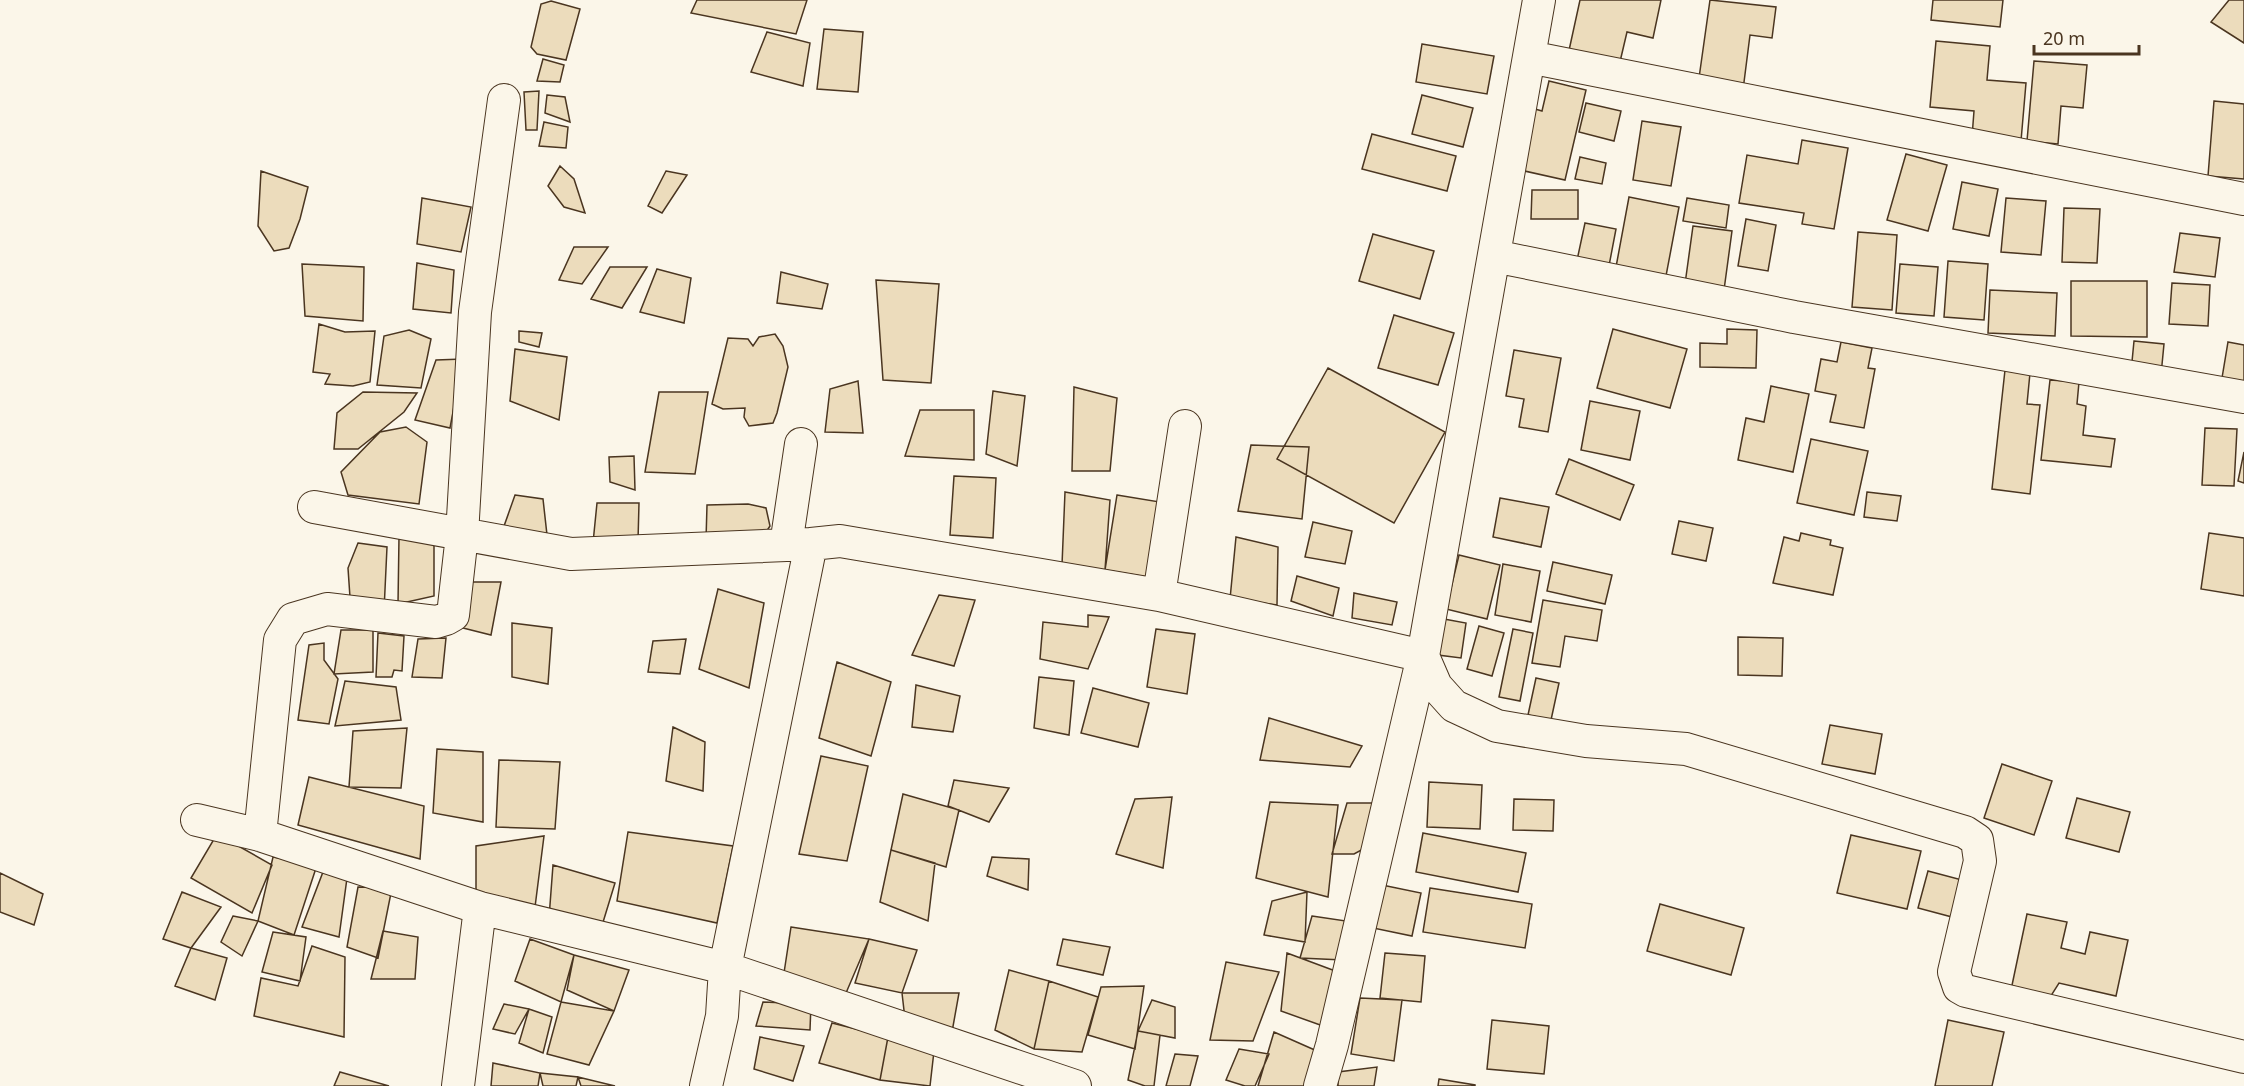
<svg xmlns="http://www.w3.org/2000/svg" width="2244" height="1086" font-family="'Noto Sans',sans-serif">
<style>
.building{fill:#ecdcbc;stroke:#4a3520;stroke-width:1.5}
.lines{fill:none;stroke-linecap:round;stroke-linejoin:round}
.minor-casing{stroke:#4a3520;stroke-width:34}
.minor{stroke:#fbf6e9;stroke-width:32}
</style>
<rect width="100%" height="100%" fill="#fbf6e9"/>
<!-- building -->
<path class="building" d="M697,0H807L796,34L691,13Z
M1580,0H1661L1653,38L1627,32L1619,66L1568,55Z
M1710,0L1776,7L1772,38L1750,35L1743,90L1698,85Z
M1933,0H2003L2000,27L1931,20Z
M2229,0H2244V43L2211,22Z
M551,1L580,9L566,60L537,54L531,47L541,4Z
M824,29L863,32L858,92L817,89Z
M767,32L810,43L803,86L751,72Z
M1936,41L1990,46L1987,80L2026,83L2021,141L1972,137L1974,111L1930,107Z
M1422,44L1494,56L1487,94L1416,82Z
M543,59L564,65L560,82L537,81Z
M2034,61L2087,65L2083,108L2061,106L2058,144L2027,141Z
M1549,81L1586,90L1565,180L1520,170L1535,109L1542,111Z
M539,91L537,130H526L524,92Z
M547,95L565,97L570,122L545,113Z
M1422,95L1473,108L1463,147L1412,134Z
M2214,101L2244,104V179L2208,176Z
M1586,103L1621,111L1614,141L1579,132Z
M1642,121L1681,127L1671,186L1633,180Z
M544,122L568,127L566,148L539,146Z
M1372,134L1456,156L1447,191L1362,169Z
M1802,140L1848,148L1834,229L1802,224L1804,213L1739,203L1747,155L1798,164Z
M1906,154L1947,165L1928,231L1887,220Z
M1580,157L1606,163L1602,184L1575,179Z
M560,166L574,179L585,213L564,207L548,186Z
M261,171L308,187L300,219L289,248L274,251L258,226Z
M666,171L687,175L662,213L648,206Z
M1962,182L1998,189L1989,236L1953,229Z
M1532,190H1578V219H1531Z
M1629,197L1679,207L1666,276L1616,267Z
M422,198L471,207L461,252L417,244Z
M1687,198L1729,205L1726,228L1683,221Z
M2006,198L2046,201L2041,255L2001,252Z
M2064,208L2100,209L2097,263L2062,262Z
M1746,219L1776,225L1768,271L1738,266Z
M1585,223L1616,229L1608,271L1576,265Z
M1693,226L1732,231L1724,290L1685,284Z
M1858,232L1897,235L1892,310L1852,307Z
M2180,233L2220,238L2215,277L2174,272Z
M1373,234L1434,251L1420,299L1359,281Z
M574,247H608L582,284L559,280Z
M1948,261L1988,264L1984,320L1944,317Z
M417,263L454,270L451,313L413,309Z
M302,264L364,267L363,321L305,316Z
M1900,264L1938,267L1934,316L1896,313Z
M610,267H647L622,308L591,299Z
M657,269L691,278L684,323L640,312Z
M781,272L828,284L822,309L777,303Z
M876,280L939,284L931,383L883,380Z
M2071,281H2147V337L2071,336Z
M2172,283L2210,285L2208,326L2169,324Z
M1990,290L2057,293L2055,336L1988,333Z
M1394,315L1454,333L1438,385L1378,368Z
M319,324L345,332L375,331L370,382L353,386L325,384L330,374L313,372Z
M1613,329L1687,349L1670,408L1597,388Z
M1727,329L1757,330L1756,368L1700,367V343L1727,344Z
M409,330L431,339L421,388L377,385L384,336Z
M519,331L542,333L539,347L519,342Z
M775,334L783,346L788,367L777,413L773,423L749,426L744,417L745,408L723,409L712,404L728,338L748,339L753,346L759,337Z
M2134,341L2164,344L2161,375L2131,372Z
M1841,342L1872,348L1868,368L1875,369L1864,428L1830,422L1836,395L1815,391L1821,359L1837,362Z
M2228,342L2244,345V387L2221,384Z
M515,349L567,357L559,420L510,401Z
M1514,350L1561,358L1548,432L1519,427L1524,399L1506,396Z
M463,359L450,428L415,420L436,360Z
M1328,368L1445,432L1394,523L1277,459Z
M2005,370L2030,373L2027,404L2040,405L2030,494L1992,489Z
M2050,380L2079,382L2077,404L2086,406L2083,435L2115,439L2111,467L2041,460Z
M858,381L863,433L825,432L830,389Z
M1771,386L1809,394L1793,472L1738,460L1746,418L1764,422Z
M1074,387L1117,398L1110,471H1072Z
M993,391L1025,396L1017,466L986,454Z
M363,392L417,393L404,412L358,449H334L337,413Z
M659,392H708L695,474L645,472Z
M1590,401L1640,411L1630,460L1581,450Z
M920,410H974V460L905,456Z
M406,427L427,442L419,504L348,495L341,472L380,432Z
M2205,428L2237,429L2234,486L2202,485Z
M1811,439L1868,451L1854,515L1797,503Z
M1251,445L1309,447L1302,519L1238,511Z
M2244,452V483L2238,481Z
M634,456L635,490L610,482L609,457Z
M1569,459L1634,485L1620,520L1556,494Z
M954,476L996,478L993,538L950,535Z
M1065,492L1110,500L1105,570L1062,565Z
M1867,492L1901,496L1897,521L1864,517Z
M515,495L543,499L547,535L503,529Z
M1117,495L1160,502L1147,577L1105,570Z
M1500,498L1549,507L1541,547L1493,537Z
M597,503H639L638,541L593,543Z
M748,504L766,508L770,526L762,538L706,540L707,505Z
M1679,521L1713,528L1706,561L1672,554Z
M1313,522L1352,531L1345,564L1305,557Z
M1801,533L1831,540L1830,545L1843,548L1833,595L1773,583L1784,537L1799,541Z
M2209,533L2244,538V596L2201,589Z
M399,537L434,543V596L398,604Z
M1236,537L1278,547L1277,605L1230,599Z
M358,543L387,547L384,611L351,612L348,568Z
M1459,555L1500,565L1487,619L1446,609Z
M1553,562L1612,575L1605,604L1547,591Z
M1503,564L1540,571L1531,622L1495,615Z
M1297,576L1339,588L1333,616L1291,601Z
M472,582H501L491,635L455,626Z
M718,589L764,603L749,688L699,669Z
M1354,593L1397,602L1392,625L1352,618Z
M939,595L975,600L954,666L912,655Z
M1543,600L1602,610L1597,641L1565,636L1560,667L1532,663Z
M1088,615L1109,617L1088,669L1040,659L1043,622L1088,627Z
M1444,619L1466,623L1461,658L1438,655Z
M512,623L552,628L548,684L512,677Z
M1479,626L1504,633L1492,676L1467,669Z
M1156,629L1195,634L1187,694L1147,687Z
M1513,629L1533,633L1520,701L1499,697Z
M341,630H373V672L334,674Z
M378,633L404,636L402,671L394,670L392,677H376Z
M1738,637L1783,638L1782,676L1738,675Z
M446,638L442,678L412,677L418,639Z
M686,639L680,674L648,672L653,641Z
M324,643V660L338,679L329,724L298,720L309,645Z
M837,662L891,682L871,756L819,738Z
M1039,677L1074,681L1069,735L1034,728Z
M1536,678L1559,683L1551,720L1528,715Z
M345,681L396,687L401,720L335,726Z
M916,685L960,696L953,732L912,727Z
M1093,688L1149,703L1138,747L1081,733Z
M1269,718L1362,746L1350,767L1260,760Z
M1830,725L1882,734L1875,774L1822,764Z
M673,727L705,742L703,791L666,781Z
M407,728L401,788L349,787L353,731Z
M437,749L483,752V822L433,813Z
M821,756L868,766L847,861L799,854Z
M499,760L560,762L555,829L496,827Z
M2002,764L2052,781L2034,835L1984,818Z
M309,777L424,806L420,859L298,825Z
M954,780L1009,788L989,822L948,806Z
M1429,782L1482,785L1480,829L1427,827Z
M903,794L959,810L946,867L891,850Z
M1172,797L1163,868L1116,854L1135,799Z
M2077,798L2130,812L2119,852L2066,838Z
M1514,799L1554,800L1553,831L1513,830Z
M1270,802L1338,805L1328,897L1256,878Z
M1347,803H1374L1369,846L1354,854H1332Z
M628,832L733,846L717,923L617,901Z
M1423,833L1526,853L1518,892L1416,872Z
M217,834L272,865L252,913L191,878Z
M1851,835L1921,851L1907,909L1837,893Z
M544,836L535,907L476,893V846Z
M891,850L935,863L928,921L880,902Z
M273,857L317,865L294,935L258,921Z
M992,857L1029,859L1028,890L987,876Z
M553,865L615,883L600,932L549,918Z
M1928,871L1962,880L1952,917L1918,908Z
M323,872L347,878L339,937L302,927Z
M0,873L43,894L34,925L0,912Z
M1382,885L1421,893L1412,936L1373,928Z
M358,887L392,888L378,958L347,947Z
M1430,888L1532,904L1525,948L1423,932Z
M182,892L221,907L191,948L163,939Z
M1307,892L1305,942L1264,935L1272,901Z
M1660,904L1744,928L1731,975L1647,951Z
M2027,914L2067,922L2061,948L2085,954L2090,932L2128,940L2116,996L2059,983L2049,999L2011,990Z
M233,916L258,921L242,956L221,942Z
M1312,916L1353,922L1343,960L1300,958Z
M791,927L869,939L846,993L782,986Z
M383,931L418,937L415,979H371Z
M273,932L306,937L300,981L262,972Z
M530,939L574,955L561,1002L515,981Z
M869,939L917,950L902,993L855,983Z
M1063,939L1110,947L1103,975L1057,965Z
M312,946L345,957L344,1037L254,1016L261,978L298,986Z
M191,948L227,958L215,1000L175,986Z
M1287,953L1338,972L1323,1026L1281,1011Z
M1385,953L1425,956L1421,1002L1380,998Z
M574,955L629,970L614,1011L567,990Z
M1226,962L1279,972L1253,1041L1210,1040Z
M1009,970L1049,981L1034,1049L995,1030Z
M1049,981L1098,997L1082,1052L1034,1049Z
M1144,986L1135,1049L1088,1035L1101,987Z
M902,993H959L952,1032L905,1019Z
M1360,998L1402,1000L1394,1061L1351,1054Z
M1152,1000L1175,1007V1038L1138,1031Z
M561,1002L614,1011L589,1065L547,1054Z
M763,1002L811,1004L810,1030L756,1026Z
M504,1004L529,1009L515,1034L493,1029Z
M529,1009L552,1017L543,1053L519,1043Z
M1492,1020L1549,1026L1544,1074L1487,1069Z
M1948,1020L2004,1032L1992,1086H1935Z
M832,1023L888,1037L880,1080L819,1063Z
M1138,1031L1160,1035L1154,1086H1145L1128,1080Z
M1274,1032L1317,1051L1308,1086H1258Z
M760,1037L804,1046L793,1081L754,1069Z
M888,1037L934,1051L930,1086L880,1080Z
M1239,1049L1269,1054L1255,1086H1245L1226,1080Z
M1175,1054L1198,1056L1190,1086H1166Z
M493,1063L540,1073L538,1086H491Z
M1377,1067L1374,1086H1338V1072Z
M340,1072L389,1086H334Z
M540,1073L578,1077L576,1086H543Z
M578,1077L615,1086H581Z
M1439,1079L1475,1085V1086H1438Z"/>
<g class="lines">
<defs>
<path id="minor" d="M1529,57L2244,199
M1494,256L1794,317L2244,397
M314,507L571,554L811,544
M786,545L801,444
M1159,595L1185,426
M197,820L260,835L480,908L725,968L1075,1086
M260,835L280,640L293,619L327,609L436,622L446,619L453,615L462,535L475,312L504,100
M458,1086L480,908
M706,1086L722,1016L725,968L811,544L840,541L1159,595L1423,656L1436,686L1454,706L1497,726L1586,741L1686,749L1965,832L1977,840L1980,861L1954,972L1959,987L1966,991L2244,1057
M1320,1086L1332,1045L1423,656L1539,0"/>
</defs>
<!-- minor casing -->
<use href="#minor" class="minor-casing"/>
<!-- minor -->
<use href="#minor" class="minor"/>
</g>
<!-- scale -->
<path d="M2034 45v9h105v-9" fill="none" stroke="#4a3520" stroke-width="3"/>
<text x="2043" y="45" font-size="18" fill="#4a3520" stroke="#fbf6e9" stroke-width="4.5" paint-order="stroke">20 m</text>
</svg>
